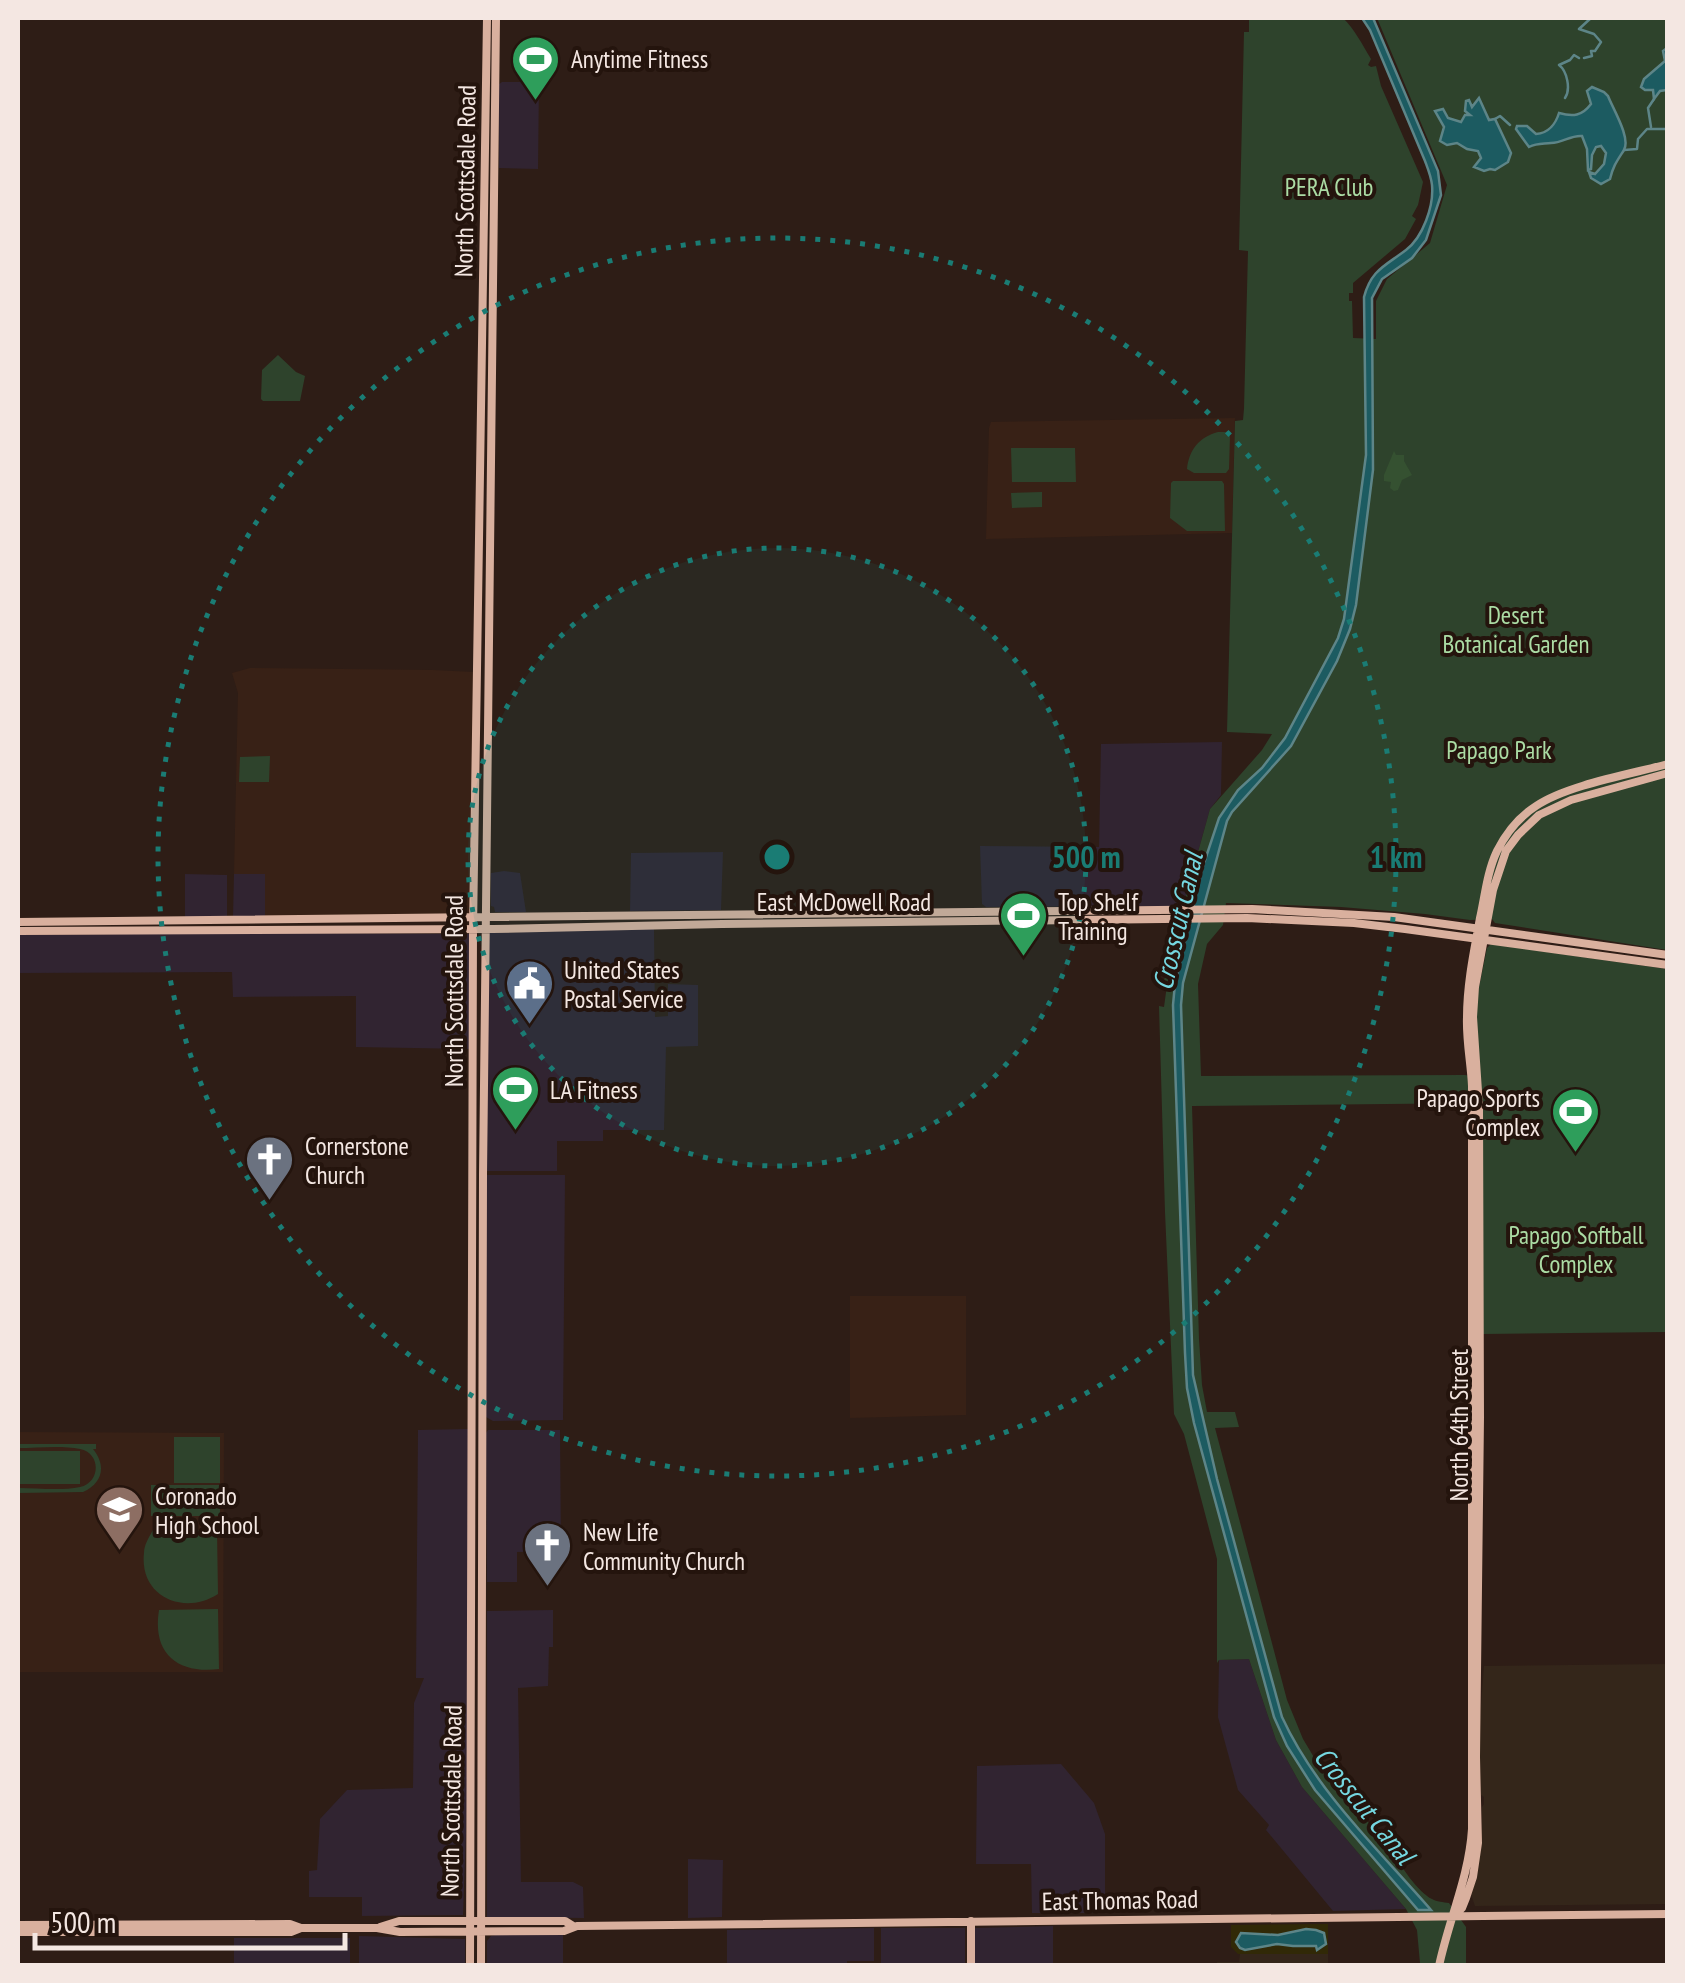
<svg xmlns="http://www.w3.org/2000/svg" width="1685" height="1983" font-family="'PT Sans Narrow',sans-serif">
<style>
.commercial{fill:#312431}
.industrial{fill:#34261a}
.built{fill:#382116}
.green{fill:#2e432c}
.forest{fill:#355131}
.sand{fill:#312907}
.water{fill:#1c5b61;stroke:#5d8588;stroke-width:2.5}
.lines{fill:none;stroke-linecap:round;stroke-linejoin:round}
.stream{stroke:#5d8588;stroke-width:2.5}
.major{stroke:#d9b09e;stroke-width:8}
.ring{fill:none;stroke:#1a7c74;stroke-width:5;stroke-dasharray:5 10}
.labels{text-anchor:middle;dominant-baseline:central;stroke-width:8;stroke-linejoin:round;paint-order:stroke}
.poi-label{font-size:25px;fill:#f4e7e2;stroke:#24140d;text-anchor:start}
.street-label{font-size:25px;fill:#f4e7e2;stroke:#24140d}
.park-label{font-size:25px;fill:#abdca4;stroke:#24140d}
.water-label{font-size:28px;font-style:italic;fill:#75d7e0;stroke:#24140d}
.centre{fill:#1a7c74;stroke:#24140d;stroke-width:5}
.ring-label{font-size:30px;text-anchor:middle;font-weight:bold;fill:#1a7c74;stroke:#24140d;stroke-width:8;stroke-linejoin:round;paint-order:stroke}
</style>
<rect width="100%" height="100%" fill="#2e1d16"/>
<!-- commercial -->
<path class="commercial" d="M502,82H539L538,169L499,168V84Z
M1222,742L1221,795L1210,809L1183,906L986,907L982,904L980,846L1099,847L1101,744Z
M723,852L721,910L630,911L631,853Z
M504,871L520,873L526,912H495L494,907L491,906V873Z
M185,874L227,875V917H185Z
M234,874H265V917H233Z
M654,928L655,1017L668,1016V984L698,985V1046L666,1047L664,1130H603V1141H557V1171H486L489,933Z
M236,933L470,934V1049L356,1047V996L233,997L232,972L18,973V935Z
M486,1175H565L563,1420L493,1421L486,1417Z
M469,1429L467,1806L463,1915L362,1916V1897H309V1871L317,1870L320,1819L347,1790L413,1788L414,1703L424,1678H416L418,1430Z
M488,1430H560L561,1551L517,1552V1582H487L486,1433Z
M553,1610V1647H549L548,1686L518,1688L521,1882H573L583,1887L584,1918L487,1917V1611Z
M1249,1659L1276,1740L1302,1787L1406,1909L1333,1911L1266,1830L1269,1825L1238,1790L1218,1717L1219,1660Z
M1061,1764L1094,1803L1105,1834V1913H1032L1031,1864H976L977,1766Z
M688,1859L723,1860L722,1917L688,1918Z
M1053,1926V1965H975V1928Z
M874,1928V1961H847V1966L727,1965V1930Z
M881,1928H965V1965H881Z
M548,1933H563V1965L487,1966V1941L491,1936L502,1934L541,1935Z
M359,1936L465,1939V1965H359Z
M234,1938H350V1965H234Z"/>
<!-- industrial -->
<path class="industrial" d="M1667,1664V1904L1475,1906L1471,1894L1477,1876L1482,1826V1807L1484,1804V1797L1481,1795L1480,1771V1717L1484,1666Z
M1240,1954H1328V1965H1217V1962H1239Z"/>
<!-- built -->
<path class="built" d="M1235,418L1232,533L986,539L989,428L991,422Z
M250,668L433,670L474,672L470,915L265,917V874H234L238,693L232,673Z
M850,1296H966V1415L850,1418Z
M18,1432L224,1433L223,1672H18Z"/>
<!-- green -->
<path class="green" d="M1249,18H1343C1355,30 1362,44 1371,59L1368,65L1371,67L1376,66L1381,86L1423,182L1418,205L1412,216L1416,219L1405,239L1353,283V293H1349V301H1352L1353,338L1376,339V301L1387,279L1430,243L1447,185L1377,18H1667V950L1495,923L1492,919L1470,920L1425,914L1341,907L1226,903L1223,925L1207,944L1198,984L1201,1076L1465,1075L1480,1078L1476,1014L1478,992L1487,948L1491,944L1667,969V1332L1482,1334L1481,1103L1192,1106L1199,1339L1202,1385L1207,1412H1235L1239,1427L1215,1428L1287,1700L1303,1739L1318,1764L1394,1852C1399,1865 1419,1893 1432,1899C1437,1902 1443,1902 1449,1903L1466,1927V1965H1417L1420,1963L1417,1930L1406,1909L1302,1787L1276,1740L1249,1659L1219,1660L1217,1663V1559L1184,1434L1174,1414L1165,1212L1159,1006L1164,1007L1167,985L1164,979L1168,975L1183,906L1210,809L1262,750L1272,734L1227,732L1235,421L1243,420L1244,409L1248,251L1239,250L1244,32H1249Z
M278,355L296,372L305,376L300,401H263L261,399L262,370Z
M1218,432H1225L1230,436L1229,469L1226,473H1194L1187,469C1189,450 1199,437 1218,432Z
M1011,448H1075L1076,482H1012Z
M1173,481H1222L1224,484L1225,531H1187L1170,518L1171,483Z
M1042,492V507L1012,508L1011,493Z
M270,756L269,782H239L240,757Z
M174,1437H220V1483H174Z
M18,1444H96V1449H93C107,1466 102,1484 83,1492L18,1493V1488C37,1488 61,1491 80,1487C101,1482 101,1453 80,1449C61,1445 37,1448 18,1448Z
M18,1451H80V1484H18Z
M151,1485H220V1516H151Z
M153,1530H217L218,1594C184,1616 139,1597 144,1553C144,1545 149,1537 153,1530Z
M218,1609L219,1669C177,1674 152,1653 159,1610Z"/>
<!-- forest -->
<path class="forest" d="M1394,451L1396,455H1404V461L1412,475L1402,480L1398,490L1394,491L1390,488L1391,482L1384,481V475Z"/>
<!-- sand -->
<path class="sand" d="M1328,1924V1954H1238L1231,1947V1925Z"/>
<!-- water -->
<path class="water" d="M1362,18H1373L1438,171L1441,195L1426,240L1412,258L1382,279L1372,298L1373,470L1356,605L1350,629L1337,661L1291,746L1232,812L1227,821L1183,983L1181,1005L1193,1375L1217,1479L1282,1717C1316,1791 1378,1849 1431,1910H1418L1315,1790L1287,1746L1274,1717L1194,1423L1187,1388L1185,1353L1173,1005L1175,984L1202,869L1219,818L1238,790L1262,768L1285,738L1338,638L1344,619L1366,455L1364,297C1371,270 1385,266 1406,250C1423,237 1434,206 1432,185C1431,176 1428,169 1425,161L1370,30Z
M1667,48V90L1660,91L1654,99L1653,90H1645L1641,87L1644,79L1665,61L1663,51Z
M1592,87L1604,92L1608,96C1613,109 1631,138 1624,150C1617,161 1613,166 1610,179L1601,184L1591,178L1589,172L1595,174L1604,164L1606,153L1601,146L1596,147L1592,155L1591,169L1588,170L1587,149L1582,136C1570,135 1563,143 1551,143C1542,144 1537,143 1529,147L1516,129L1517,126H1527L1536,134C1549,133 1556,123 1559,113C1573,117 1582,116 1591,104L1587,91Z
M1479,98L1489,120L1495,119L1511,153L1508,162L1495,170L1490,169L1484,171L1474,167L1481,158L1478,151L1467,149L1457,143L1447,145L1440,141L1444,127L1435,111L1443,109L1448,118L1461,122L1465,115H1470L1465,111L1466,101L1469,100L1472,107Z
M1306,1929L1316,1930L1324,1933L1326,1944L1317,1950L1316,1946H1293L1277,1944L1245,1950L1240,1948L1236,1942L1241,1933L1278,1935Z"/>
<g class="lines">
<!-- stream -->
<path class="stream" d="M1599,18H1601
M1623,18H1624
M1584,58L1592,56L1591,51H1595L1601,42L1594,34L1579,29L1591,18
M1565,98C1571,89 1567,71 1559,65L1570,60L1574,55L1579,58
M1495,119L1500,116L1510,125
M1651,127L1648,108L1654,99
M1624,150L1637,149L1638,139L1647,129H1668"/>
<!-- major -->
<path class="major" d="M18,922L1252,909L1394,917L1668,955
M18,931L493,929L722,924L1247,918L1354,923L1405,929L1668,965
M1453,1917L1462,1908L1466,1898L1473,1877L1478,1843L1476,1757L1480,1417L1479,1106L1473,1017L1475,987L1493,890L1506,851L1518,835L1539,815L1571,800L1668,773
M971,1921V1966
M18,1925L290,1924L301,1928
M380,1927L399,1921H565L573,1926
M18,1932H291L301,1928H377L400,1932L564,1931L577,1926L1668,1914
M470,1966L473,929L487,18
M481,1966L483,1175L496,18
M1439,1966C1449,1919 1469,1877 1472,1829V1086C1471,1063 1466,1040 1467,1017C1467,984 1474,951 1480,918C1485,896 1487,872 1497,851C1506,833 1519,817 1536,806C1567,785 1631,774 1668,764"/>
</g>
<!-- distance rings -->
<circle cx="777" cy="857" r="309" fill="#1a7c74" fill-opacity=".12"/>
<g class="ring">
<circle cx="777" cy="857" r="309"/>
<circle cx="777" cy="857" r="619"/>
</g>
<!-- icons -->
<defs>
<symbol id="stadium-pin" viewBox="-11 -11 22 30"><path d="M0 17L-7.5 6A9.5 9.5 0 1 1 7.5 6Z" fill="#2e9e5b" stroke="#24140d"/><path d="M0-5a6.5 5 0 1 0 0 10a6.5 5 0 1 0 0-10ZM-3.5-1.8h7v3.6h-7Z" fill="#fff"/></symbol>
<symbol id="civic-pin" viewBox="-11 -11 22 30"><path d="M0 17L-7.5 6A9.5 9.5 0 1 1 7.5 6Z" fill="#5c6f8a" stroke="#24140d"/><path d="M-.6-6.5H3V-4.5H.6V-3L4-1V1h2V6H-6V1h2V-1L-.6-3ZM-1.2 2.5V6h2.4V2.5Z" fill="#fff"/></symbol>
<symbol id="church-pin" viewBox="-11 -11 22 30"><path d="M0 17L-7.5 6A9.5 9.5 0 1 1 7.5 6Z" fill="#6b7280" stroke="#24140d"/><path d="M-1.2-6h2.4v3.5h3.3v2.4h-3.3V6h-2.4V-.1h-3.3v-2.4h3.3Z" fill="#fff"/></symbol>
<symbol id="school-pin" viewBox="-11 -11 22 30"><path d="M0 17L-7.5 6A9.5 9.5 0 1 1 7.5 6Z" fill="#8d6e63" stroke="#24140d"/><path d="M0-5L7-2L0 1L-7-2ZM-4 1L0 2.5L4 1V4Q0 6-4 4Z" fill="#fff"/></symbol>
</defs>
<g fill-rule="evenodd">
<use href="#stadium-pin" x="508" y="32" width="55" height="75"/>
<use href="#stadium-pin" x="996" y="888" width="55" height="75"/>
<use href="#civic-pin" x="502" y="956" width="55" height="75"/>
<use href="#stadium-pin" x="488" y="1062" width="55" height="75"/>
<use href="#stadium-pin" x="1548" y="1084" width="55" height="75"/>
<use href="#church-pin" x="242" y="1132" width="55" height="75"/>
<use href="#school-pin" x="92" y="1482" width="55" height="75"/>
<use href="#church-pin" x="520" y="1518" width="55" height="75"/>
</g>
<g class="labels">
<!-- poi labels -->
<g class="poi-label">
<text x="571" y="59">Anytime Fitness</text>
<text x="1058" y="902">Top Shelf<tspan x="1058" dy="29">Training</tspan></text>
<text x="564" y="970">United States<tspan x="564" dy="29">Postal Service</tspan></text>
<text x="550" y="1090">LA Fitness</text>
<text x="1540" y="1098" text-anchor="end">Papago Sports<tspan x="1540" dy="29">Complex</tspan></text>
<text x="305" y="1146">Cornerstone<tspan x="305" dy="29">Church</tspan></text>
<text x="155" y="1496">Coronado<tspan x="155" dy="29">High School</tspan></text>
<text x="583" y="1532">New Life<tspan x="583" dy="29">Community Church</tspan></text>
</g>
<!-- street labels -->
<g class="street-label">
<text transform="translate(465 181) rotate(-89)">North Scottsdale Road</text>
<text x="844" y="902">East McDowell Road</text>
<text transform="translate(454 991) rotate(-90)">North Scottsdale Road</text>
<text transform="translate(1459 1425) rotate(-90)">North 64th Street</text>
<text transform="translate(451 1801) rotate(-89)">North Scottsdale Road</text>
<text transform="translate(1120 1900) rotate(-1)">East Thomas Road</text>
</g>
<!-- park labels -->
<g class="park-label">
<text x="1329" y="187">PERA Club</text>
<text x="1516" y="615">Desert<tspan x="1516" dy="29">Botanical Garden</tspan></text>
<text x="1499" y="750">Papago Park</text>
<text x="1576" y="1235">Papago Softball<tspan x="1576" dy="29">Complex</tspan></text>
</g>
<!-- water labels -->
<g class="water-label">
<text transform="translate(1177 921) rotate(-77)">Crosscut Canal</text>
<text transform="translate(1365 1805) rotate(51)">Crosscut Canal</text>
</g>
</g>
<circle cx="777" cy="857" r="15" class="centre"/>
<g class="ring-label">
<text x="1086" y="868">500 m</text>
<text x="1396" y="868">1 km</text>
</g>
<!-- border -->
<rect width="1685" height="1983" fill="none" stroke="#f4e7e2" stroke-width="40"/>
<!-- scale -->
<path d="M35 1933v15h310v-15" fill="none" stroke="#f4e7e2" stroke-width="5"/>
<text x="50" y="1933" font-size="30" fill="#f4e7e2" stroke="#24140d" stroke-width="8" paint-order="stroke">500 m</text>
</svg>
